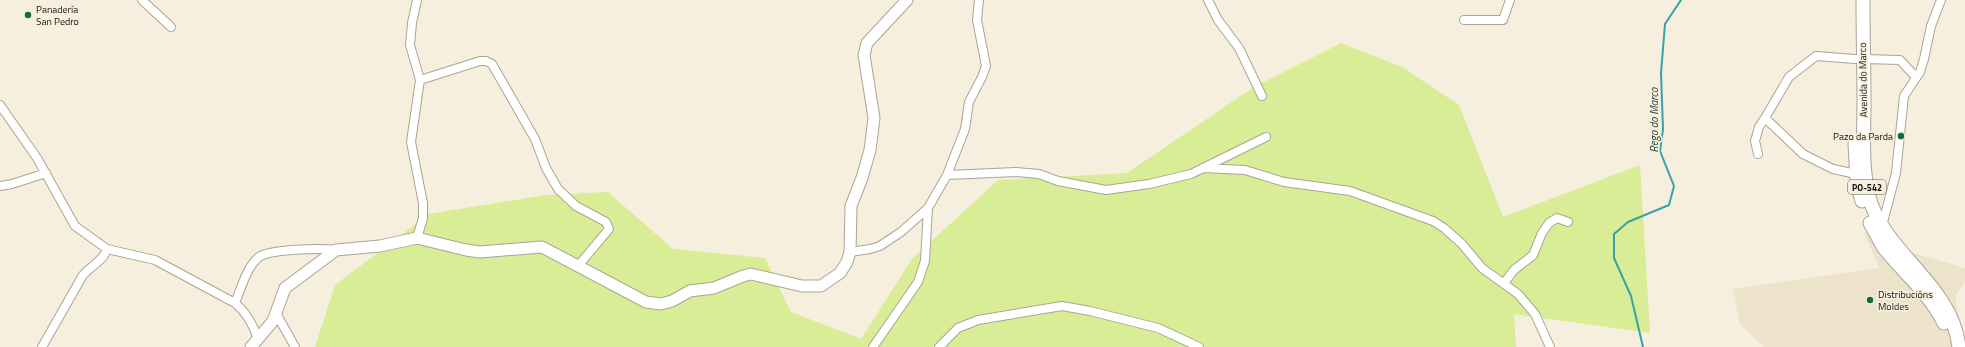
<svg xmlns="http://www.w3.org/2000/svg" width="1965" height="347" font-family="'Titillium Web',sans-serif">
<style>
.built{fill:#ede3cb}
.green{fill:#d9ec96}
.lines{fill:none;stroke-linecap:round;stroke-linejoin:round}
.stream{stroke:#37a3a8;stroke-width:2}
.street-casing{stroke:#aba495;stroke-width:10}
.secondary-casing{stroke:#aba495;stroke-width:13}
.primary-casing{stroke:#aba495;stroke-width:15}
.street{stroke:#fff;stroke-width:8}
.secondary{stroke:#fff;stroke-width:11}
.primary{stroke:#fff;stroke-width:13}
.poi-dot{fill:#136b3d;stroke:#f6efde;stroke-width:1.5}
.labels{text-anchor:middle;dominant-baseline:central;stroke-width:3.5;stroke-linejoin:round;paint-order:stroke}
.shield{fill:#f6efde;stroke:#58544b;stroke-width:1}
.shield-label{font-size:9px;font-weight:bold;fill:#14120c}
.poi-label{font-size:10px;fill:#14120c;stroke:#f6efde;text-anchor:start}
.street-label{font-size:10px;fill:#14120c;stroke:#f6efde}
.water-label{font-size:11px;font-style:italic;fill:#233b3c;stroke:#f6efde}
</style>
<rect width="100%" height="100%" fill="#f6efde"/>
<!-- built -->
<path class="built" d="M1864,232L1906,251L1965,268V282L1955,296L1965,347H1764L1740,324L1733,289L1879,268Z"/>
<!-- green -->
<path class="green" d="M1341,43L1402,67L1459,105L1503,217L1640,165L1650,333L1514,314L1516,347H315L335,285L429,214L546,195L608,192L673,249L765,258L791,312L861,339L912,259L998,180L1127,173L1254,87Z"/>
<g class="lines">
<!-- stream -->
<path class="stream" d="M1643,347L1631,296L1614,258V234L1628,222L1669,205L1674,186L1660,151L1663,129L1661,73L1665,24L1681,0"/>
<defs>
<path id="street" d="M142,0L171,27
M1208,0L1218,20L1239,48L1262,96
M1464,20H1503L1510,0
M1863,59L1900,60L1913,74L1918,75
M420,80L480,61H486L492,64L535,139L546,168L558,189L576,206L606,222L609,229L578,266
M0,105L37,158L75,226L107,249L155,260L235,303C247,313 253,324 258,339
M1765,118L1803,154L1833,169L1856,174
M1758,154L1755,141L1759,127L1765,118L1789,77L1816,56L1855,59
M1203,168L1245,170L1284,182L1350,191L1433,221L1444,228L1461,243L1482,268L1518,294L1535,314L1550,347
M947,175L1016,172L1039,174L1058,181L1106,190L1149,184L1191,174L1266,137
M0,186L12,184L46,173
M1882,226L1896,173L1904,96L1920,72L1924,59L1931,26L1941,0
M417,238L423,218V203L411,142L420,80L410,45L412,23L417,0
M850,252L870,249L880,246L901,232L928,208L947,175L965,129L969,102L982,77L986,66L977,20L979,0
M1504,283L1514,270L1533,255L1542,233L1549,223L1557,218L1568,222
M235,303C241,289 247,266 259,257C270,249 322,248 336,250
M277,315L295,347
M42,347L83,275C91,266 104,260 107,249
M873,347L918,282L925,261L928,208
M939,347L958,328L978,320L1062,306L1090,311L1158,328L1199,347"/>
<path id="secondary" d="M251,347L273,321L285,288L336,250L380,246L417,238L466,250L480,252L542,247L646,302L661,304L672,301L690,291L714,288L743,276L751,274L802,286H821L840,273L847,262L850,252L851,206L862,178L870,150L874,118L864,55L867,43L907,0"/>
<path id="primary" d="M1863,0C1863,34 1864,69 1864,103C1864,137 1860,183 1875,213C1898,261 1953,291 1959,347
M1855,144L1857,182L1862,201
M1870,223C1875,231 1879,240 1884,248C1904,273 1929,293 1944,323"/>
</defs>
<!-- street casing -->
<use href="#street" class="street-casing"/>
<!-- secondary casing -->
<use href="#secondary" class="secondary-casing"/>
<!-- primary casing -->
<use href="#primary" class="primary-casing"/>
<!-- street -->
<use href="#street" class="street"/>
<!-- secondary -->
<use href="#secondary" class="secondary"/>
<!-- primary -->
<use href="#primary" class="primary"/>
</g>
<!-- markers -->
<g class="poi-dot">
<circle cx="28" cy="15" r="4"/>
<circle cx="1901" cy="136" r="4"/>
<circle cx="1870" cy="300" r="4"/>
</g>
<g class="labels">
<!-- shield labels -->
<rect class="shield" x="1848" y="180" width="38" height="14" rx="3"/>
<g class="shield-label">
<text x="1867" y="187">PO-542</text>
</g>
<!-- poi labels -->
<g class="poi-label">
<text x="36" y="9">Panadería<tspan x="36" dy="12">San Pedro</tspan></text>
<text x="1893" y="136" text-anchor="end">Pazo da Parda</text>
<text x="1878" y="294">Distribucións<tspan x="1878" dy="12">Moldes</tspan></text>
</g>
<!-- street labels -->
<g class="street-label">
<text transform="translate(1863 80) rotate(-91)">Avenida do Marco</text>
</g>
<!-- water labels -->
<g class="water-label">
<text transform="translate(1654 120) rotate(-90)">Rego do Marco</text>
</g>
</g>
</svg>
